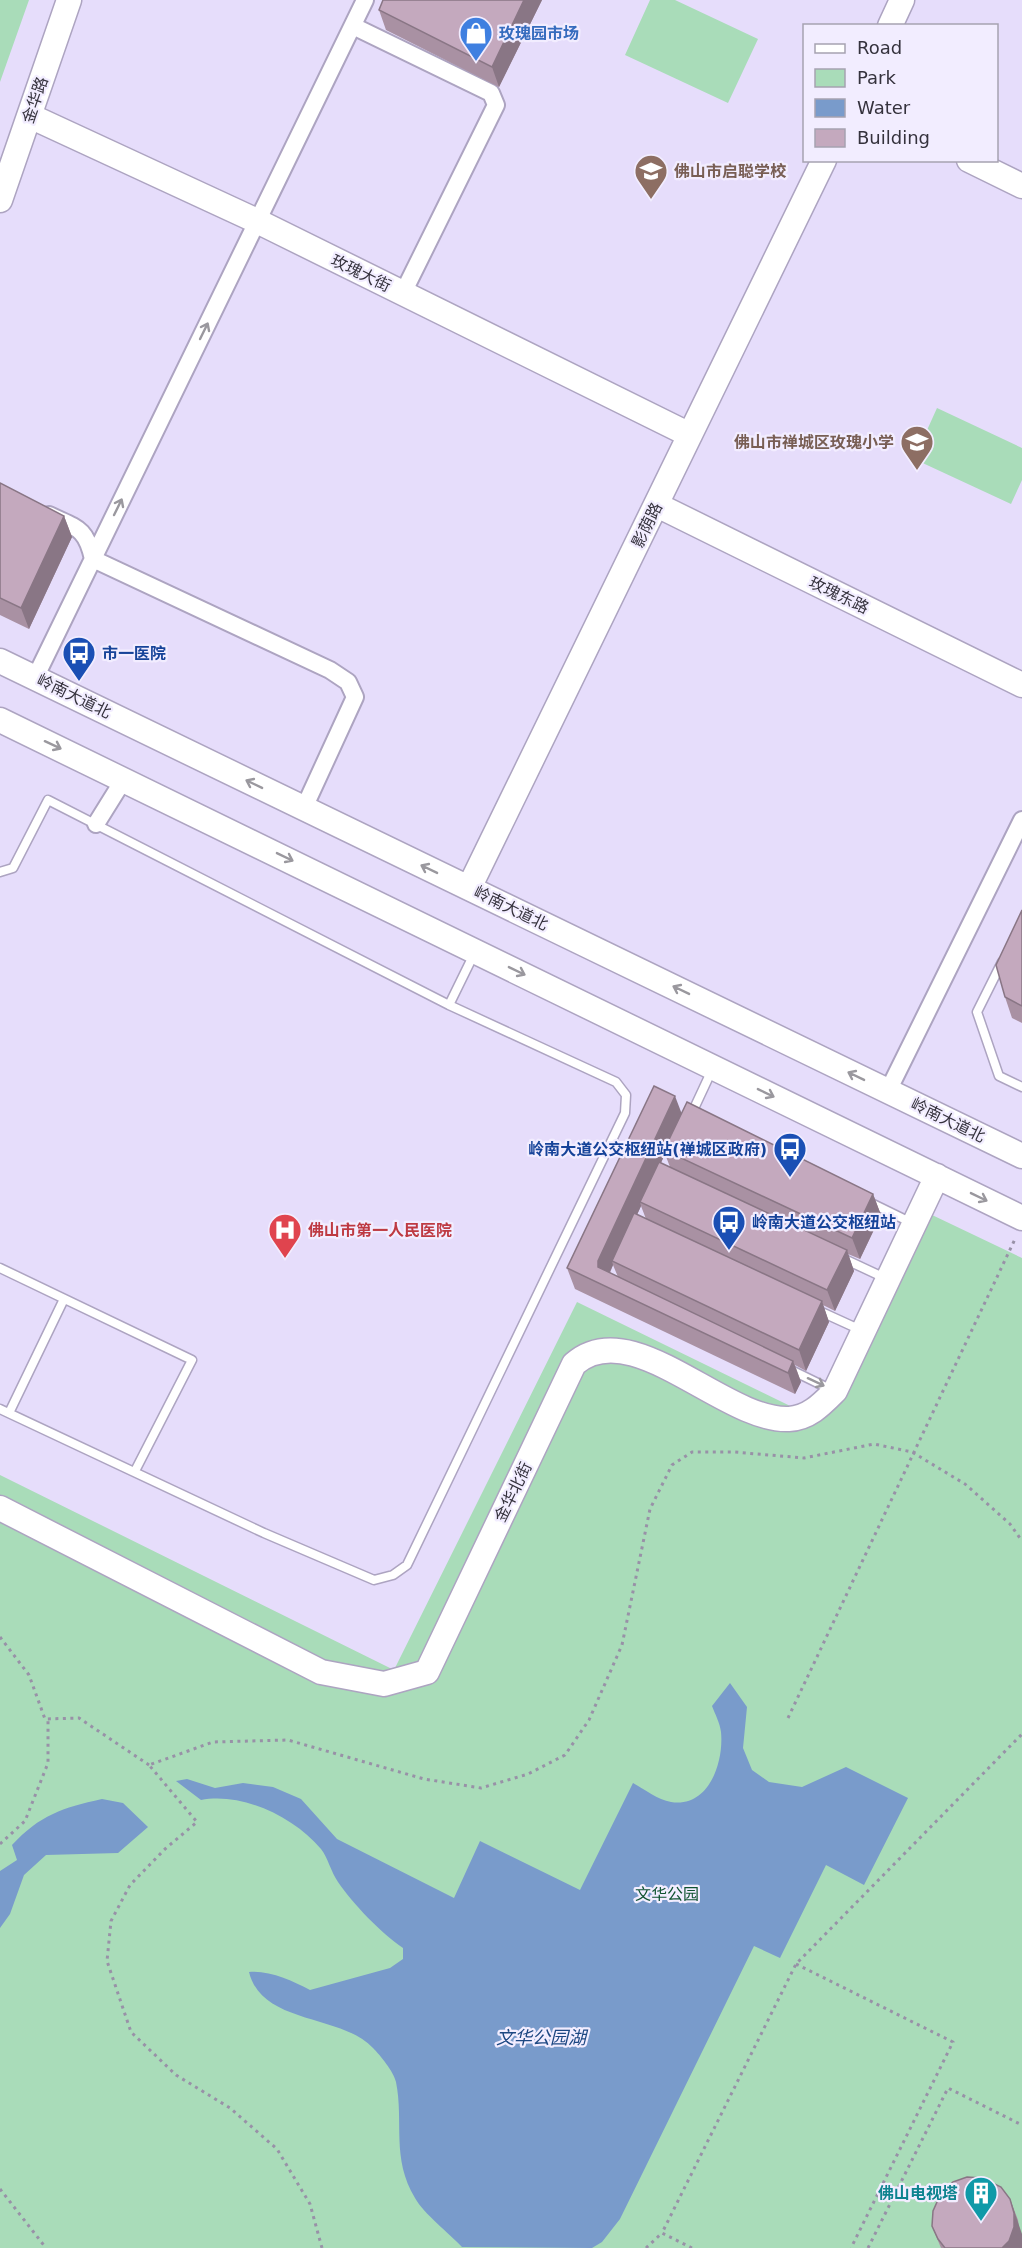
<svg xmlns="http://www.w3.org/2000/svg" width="1022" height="2248" font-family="'DejaVu Sans','Noto Sans SC',sans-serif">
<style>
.green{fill:#a9dcb9}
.water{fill:#799bcb}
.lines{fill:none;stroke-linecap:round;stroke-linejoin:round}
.lane-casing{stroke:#ada4c1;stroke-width:11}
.street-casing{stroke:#ada4c1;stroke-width:20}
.secondary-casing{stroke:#ada4c1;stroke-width:27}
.path{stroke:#9891a7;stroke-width:3;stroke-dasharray:3 4.5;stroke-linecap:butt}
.lane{stroke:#fff;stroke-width:8}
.street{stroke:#fff;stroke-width:16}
.secondary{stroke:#fff;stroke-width:24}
.wall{fill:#a991a3;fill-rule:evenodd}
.shaded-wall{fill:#897685}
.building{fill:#c4a9be;stroke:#897685;stroke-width:1.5}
.oneway{stroke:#9a989e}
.labels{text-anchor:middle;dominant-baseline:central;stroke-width:4.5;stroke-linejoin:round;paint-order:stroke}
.shop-label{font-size:16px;font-weight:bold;fill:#366cbe;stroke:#f2edff;text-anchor:start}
.street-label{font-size:16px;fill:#35323d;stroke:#f2edff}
.education-label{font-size:16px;font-weight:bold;fill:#785e54;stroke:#f2edff;text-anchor:start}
.transit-label{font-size:16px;font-weight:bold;fill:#164399;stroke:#f2edff;text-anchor:start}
.health-label{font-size:16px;font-weight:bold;fill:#be3a42;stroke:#f2edff;text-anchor:start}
.park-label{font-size:16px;fill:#0e522f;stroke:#f2edff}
.culture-label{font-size:16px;font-weight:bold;fill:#0d838f;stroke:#f2edff;text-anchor:end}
.water-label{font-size:18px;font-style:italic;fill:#1c4782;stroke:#f2edff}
</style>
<rect width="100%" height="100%" fill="#e6ddfb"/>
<!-- green -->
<path class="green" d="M0,0H29L0,82Z
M650,0H675L758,39L728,103L625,55Z
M937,408L1022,448V480L1011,504L914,459Z
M930,1214L1022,1258V2248H0V1475L394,1670L577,1302L819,1420Z"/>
<!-- water -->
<path class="water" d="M730,1683L747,1707L743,1748L752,1770L769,1782L802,1787L846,1767L908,1798L864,1885L826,1865L780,1958L754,1946L620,2219L602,2242L592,2248L462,2247C449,2233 424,2214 415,2198C391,2158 404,2122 396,2082C394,2072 380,2055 373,2048C342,2014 262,2025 249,1972C269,1970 293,1981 310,1990L390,1968L403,1959V1948C381,1933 353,1904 338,1882C331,1872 328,1858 321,1849C294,1817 242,1792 201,1800L176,1781L187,1779L215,1788L243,1783L273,1787L301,1799L337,1839L454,1898L480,1841L580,1890L633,1783C644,1789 658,1800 671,1802C709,1808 724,1762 721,1732C720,1723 715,1714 712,1706Z
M102,1799L123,1803L148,1827L118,1853L46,1855L24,1875L10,1914L0,1928V1871L17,1860L12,1845C40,1815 62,1808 102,1799Z"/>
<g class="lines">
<defs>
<path id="lane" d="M0,872L13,868L48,800L449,1005
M1002,962L977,1012L999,1076L1022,1087
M691,1115L712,1070
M869,1202L912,1223
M842,1258L885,1278
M0,1268L192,1360L135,1471
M817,1310L863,1331
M789,1369L832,1390
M0,1409L264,1533L374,1580L393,1575L407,1565L625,1113L626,1095L616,1082L449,1005L474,954
M9,1413L64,1299"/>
<path id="street" d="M353,26L491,93L496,105L403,293
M49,515C76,528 86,527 93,559
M93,559L330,670L348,682L355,697L304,808
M35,678L365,0
M96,824L124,779
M888,1091L1022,820"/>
<path id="secondary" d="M890,26L902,0
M30,116L257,221L690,435
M969,160L1022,186
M0,200L69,0
M657,505L1022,685
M0,661L1022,1156
M0,720L1022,1218
M469,888L824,160
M0,1508L321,1672L384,1684L427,1672L574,1364C632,1313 724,1422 789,1419C809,1418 822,1404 835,1391L937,1176"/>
</defs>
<!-- lane casing -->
<use href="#lane" class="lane-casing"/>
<!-- street casing -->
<use href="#street" class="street-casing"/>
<!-- secondary casing -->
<use href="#secondary" class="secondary-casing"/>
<!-- path -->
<path class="path" d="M0,1637L29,1675L45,1719L79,1718L149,1765
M788,1718L1016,1237
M0,1844L25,1821L48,1763V1719
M796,1964L953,2042L851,2248
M0,2189L46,2248
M322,2248L310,2204L277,2149L230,2108L176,2075L131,2032L107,1961L111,1921L130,1885L165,1849L197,1822L149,1765L213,1742L288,1740L424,1779L481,1788L528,1774L565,1755L589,1720L622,1645L650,1509L672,1465L692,1452H734L804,1458L874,1444L912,1452L965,1484L1010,1524L1022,1541
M646,2248L662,2233
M692,2248L662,2233L796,1964L1022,1734
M868,2248L948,2088L1022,2125"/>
<!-- lane -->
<use href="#lane" class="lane"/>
<!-- street -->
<use href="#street" class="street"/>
<!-- secondary -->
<use href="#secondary" class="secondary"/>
</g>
<!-- wall -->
<path class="wall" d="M542,0L499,87L386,30L379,10Z
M0,483L64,516L72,537L29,629L0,615Z
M1022,910V1023L1012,1018L1005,997Z
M681,1113L873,1194L881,1215L860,1259L848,1254L854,1271L835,1311L823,1305L829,1322L806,1371L795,1365L801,1382L795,1394L575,1289L567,1268ZM665,1154L670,1167L661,1163ZM641,1206L646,1219L637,1215ZM613,1265L618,1277L610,1273Z
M1010,2199L1018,2220L1022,2248H941L932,2226Z"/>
<!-- shaded-wall -->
<path class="shaded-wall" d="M524,0H542L499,87L492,67Z
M64,516L72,537L29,629L21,608Z
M675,1096L683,1117L664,1150L665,1154L642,1203L640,1202L641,1206L615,1262L612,1261L613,1265L605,1282L598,1267V1261Z
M873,1194L881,1215L860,1259L852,1238Z
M847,1250L854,1271L835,1311L827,1290Z
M822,1301L829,1322L806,1371L799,1350Z
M793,1361L801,1382L795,1394L788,1373Z
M1010,2199L1022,2234V2248H1002Z"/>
<!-- building -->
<path class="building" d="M383,0H524L492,67L379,10Z
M0,483L64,516L21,608L0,598Z
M1022,910V1006L1005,997L996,965Z
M654,1086L675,1096L598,1261V1267L793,1361L788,1373L567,1268Z
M687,1102L873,1194L852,1238L664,1150Z
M659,1162L847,1250L827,1290L640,1202Z
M634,1213L822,1301L799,1350L612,1261Z
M967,2177L982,2178L1001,2187L1010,2199L1014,2213V2227L1009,2241L1002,2248H945L938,2239L932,2226L933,2211L942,2191L953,2182Z"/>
<!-- one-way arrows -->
<defs><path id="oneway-shaft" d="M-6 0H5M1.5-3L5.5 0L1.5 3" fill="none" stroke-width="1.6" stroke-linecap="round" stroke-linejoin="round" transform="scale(1.5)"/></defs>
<g class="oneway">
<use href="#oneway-shaft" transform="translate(204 331) rotate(-64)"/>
<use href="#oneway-shaft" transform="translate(118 507) rotate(-64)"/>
<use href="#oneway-shaft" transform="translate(53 745) rotate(25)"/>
<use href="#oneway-shaft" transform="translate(254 784) rotate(-154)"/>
<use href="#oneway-shaft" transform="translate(285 857) rotate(26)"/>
<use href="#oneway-shaft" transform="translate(429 869) rotate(-154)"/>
<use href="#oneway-shaft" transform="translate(517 971) rotate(26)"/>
<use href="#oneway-shaft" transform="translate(681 990) rotate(-154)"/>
<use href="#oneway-shaft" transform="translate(856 1076) rotate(-154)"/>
<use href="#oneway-shaft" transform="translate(766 1093) rotate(26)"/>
<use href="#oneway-shaft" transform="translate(979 1197) rotate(26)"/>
<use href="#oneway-shaft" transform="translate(816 1382) rotate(25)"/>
</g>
<!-- icons -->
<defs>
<symbol id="shop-pin" viewBox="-11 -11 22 30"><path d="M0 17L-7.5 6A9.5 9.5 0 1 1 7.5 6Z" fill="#3f7fe0" stroke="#f2edff"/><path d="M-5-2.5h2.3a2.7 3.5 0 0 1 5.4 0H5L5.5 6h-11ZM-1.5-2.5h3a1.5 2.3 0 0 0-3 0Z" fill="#fff"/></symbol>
<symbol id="school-pin" viewBox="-11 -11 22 30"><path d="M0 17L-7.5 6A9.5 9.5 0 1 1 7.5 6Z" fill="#8d6e63" stroke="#f2edff"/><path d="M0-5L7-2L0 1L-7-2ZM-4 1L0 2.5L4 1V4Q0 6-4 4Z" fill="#fff"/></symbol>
<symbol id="bus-pin" viewBox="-11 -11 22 30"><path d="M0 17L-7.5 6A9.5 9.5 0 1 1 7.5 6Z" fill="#1a4fb4" stroke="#f2edff"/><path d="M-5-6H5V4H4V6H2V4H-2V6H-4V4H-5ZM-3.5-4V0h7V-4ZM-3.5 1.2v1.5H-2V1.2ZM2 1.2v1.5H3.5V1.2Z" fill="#fff"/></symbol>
<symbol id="hospital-pin" viewBox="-11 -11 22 30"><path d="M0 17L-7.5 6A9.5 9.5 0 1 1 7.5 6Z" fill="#e0444e" stroke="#f2edff"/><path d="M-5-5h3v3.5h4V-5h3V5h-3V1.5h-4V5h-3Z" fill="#fff"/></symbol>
<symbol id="building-pin" viewBox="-11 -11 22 30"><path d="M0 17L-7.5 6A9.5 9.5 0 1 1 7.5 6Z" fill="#0f9aa8" stroke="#f2edff"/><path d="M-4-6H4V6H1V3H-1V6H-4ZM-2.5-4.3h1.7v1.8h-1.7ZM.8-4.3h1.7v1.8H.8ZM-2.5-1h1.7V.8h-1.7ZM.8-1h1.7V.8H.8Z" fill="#fff"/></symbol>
</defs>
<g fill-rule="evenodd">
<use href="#shop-pin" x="457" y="14" width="38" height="52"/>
<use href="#school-pin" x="632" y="152" width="38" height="52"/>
<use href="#school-pin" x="898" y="423" width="38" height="52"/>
<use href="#bus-pin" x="60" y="634" width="38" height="52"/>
<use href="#bus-pin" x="771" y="1130" width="38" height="52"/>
<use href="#bus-pin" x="710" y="1203" width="38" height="52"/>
<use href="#hospital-pin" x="266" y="1211" width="38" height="52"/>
<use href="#building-pin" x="962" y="2174" width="38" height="52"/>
</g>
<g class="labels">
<!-- shop labels -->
<g class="shop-label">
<text x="499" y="33">玫瑰园市场</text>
</g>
<!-- street labels -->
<g class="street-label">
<text transform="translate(35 100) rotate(-71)">金华路</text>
<text transform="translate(361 273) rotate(26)">玫瑰大街</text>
<text transform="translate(647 525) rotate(-64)">影荫路</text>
<text transform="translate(839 595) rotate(26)">玫瑰东路</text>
<text transform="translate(74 696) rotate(26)">岭南大道北</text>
<text transform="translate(511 908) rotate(26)">岭南大道北</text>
<text transform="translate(948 1120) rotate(26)">岭南大道北</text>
<text transform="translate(513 1492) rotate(-64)">金华北街</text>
</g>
<!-- education labels -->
<g class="education-label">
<text x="674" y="171">佛山市启聪学校</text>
<text x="894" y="442" text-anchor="end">佛山市禅城区玫瑰小学</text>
</g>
<!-- transit labels -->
<g class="transit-label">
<text x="102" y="653">市一医院</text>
<text x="767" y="1149" text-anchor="end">岭南大道公交枢纽站(禅城区政府)</text>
<text x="752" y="1222">岭南大道公交枢纽站</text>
</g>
<!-- health labels -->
<g class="health-label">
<text x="308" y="1230">佛山市第一人民医院</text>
</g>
<!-- park labels -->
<g class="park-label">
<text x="667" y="1894">文华公园</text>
</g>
<!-- culture labels -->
<g class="culture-label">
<text x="958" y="2193">佛山电视塔</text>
</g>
<!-- water labels -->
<g class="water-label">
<text x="541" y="2037">文华公园湖</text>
</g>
</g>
<!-- legend -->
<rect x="803" y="24" width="195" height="138" fill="#f2edff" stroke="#a6a2b1" stroke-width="1.5"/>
<rect x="815" y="44" width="30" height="9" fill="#ffffff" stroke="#a6a2b1" stroke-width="1.5"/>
<text x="857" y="54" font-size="18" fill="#35323d">Road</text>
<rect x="815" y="69" width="30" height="18" fill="#a9dcb9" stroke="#a6a2b1" stroke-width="1.5"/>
<text x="857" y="84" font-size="18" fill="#35323d">Park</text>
<rect x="815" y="99" width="30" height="18" fill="#799bcb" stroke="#a6a2b1" stroke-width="1.5"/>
<text x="857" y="114" font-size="18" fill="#35323d">Water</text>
<rect x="815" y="129" width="30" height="18" fill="#c4a9be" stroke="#a6a2b1" stroke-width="1.5"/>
<text x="857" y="144" font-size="18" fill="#35323d">Building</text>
</svg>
